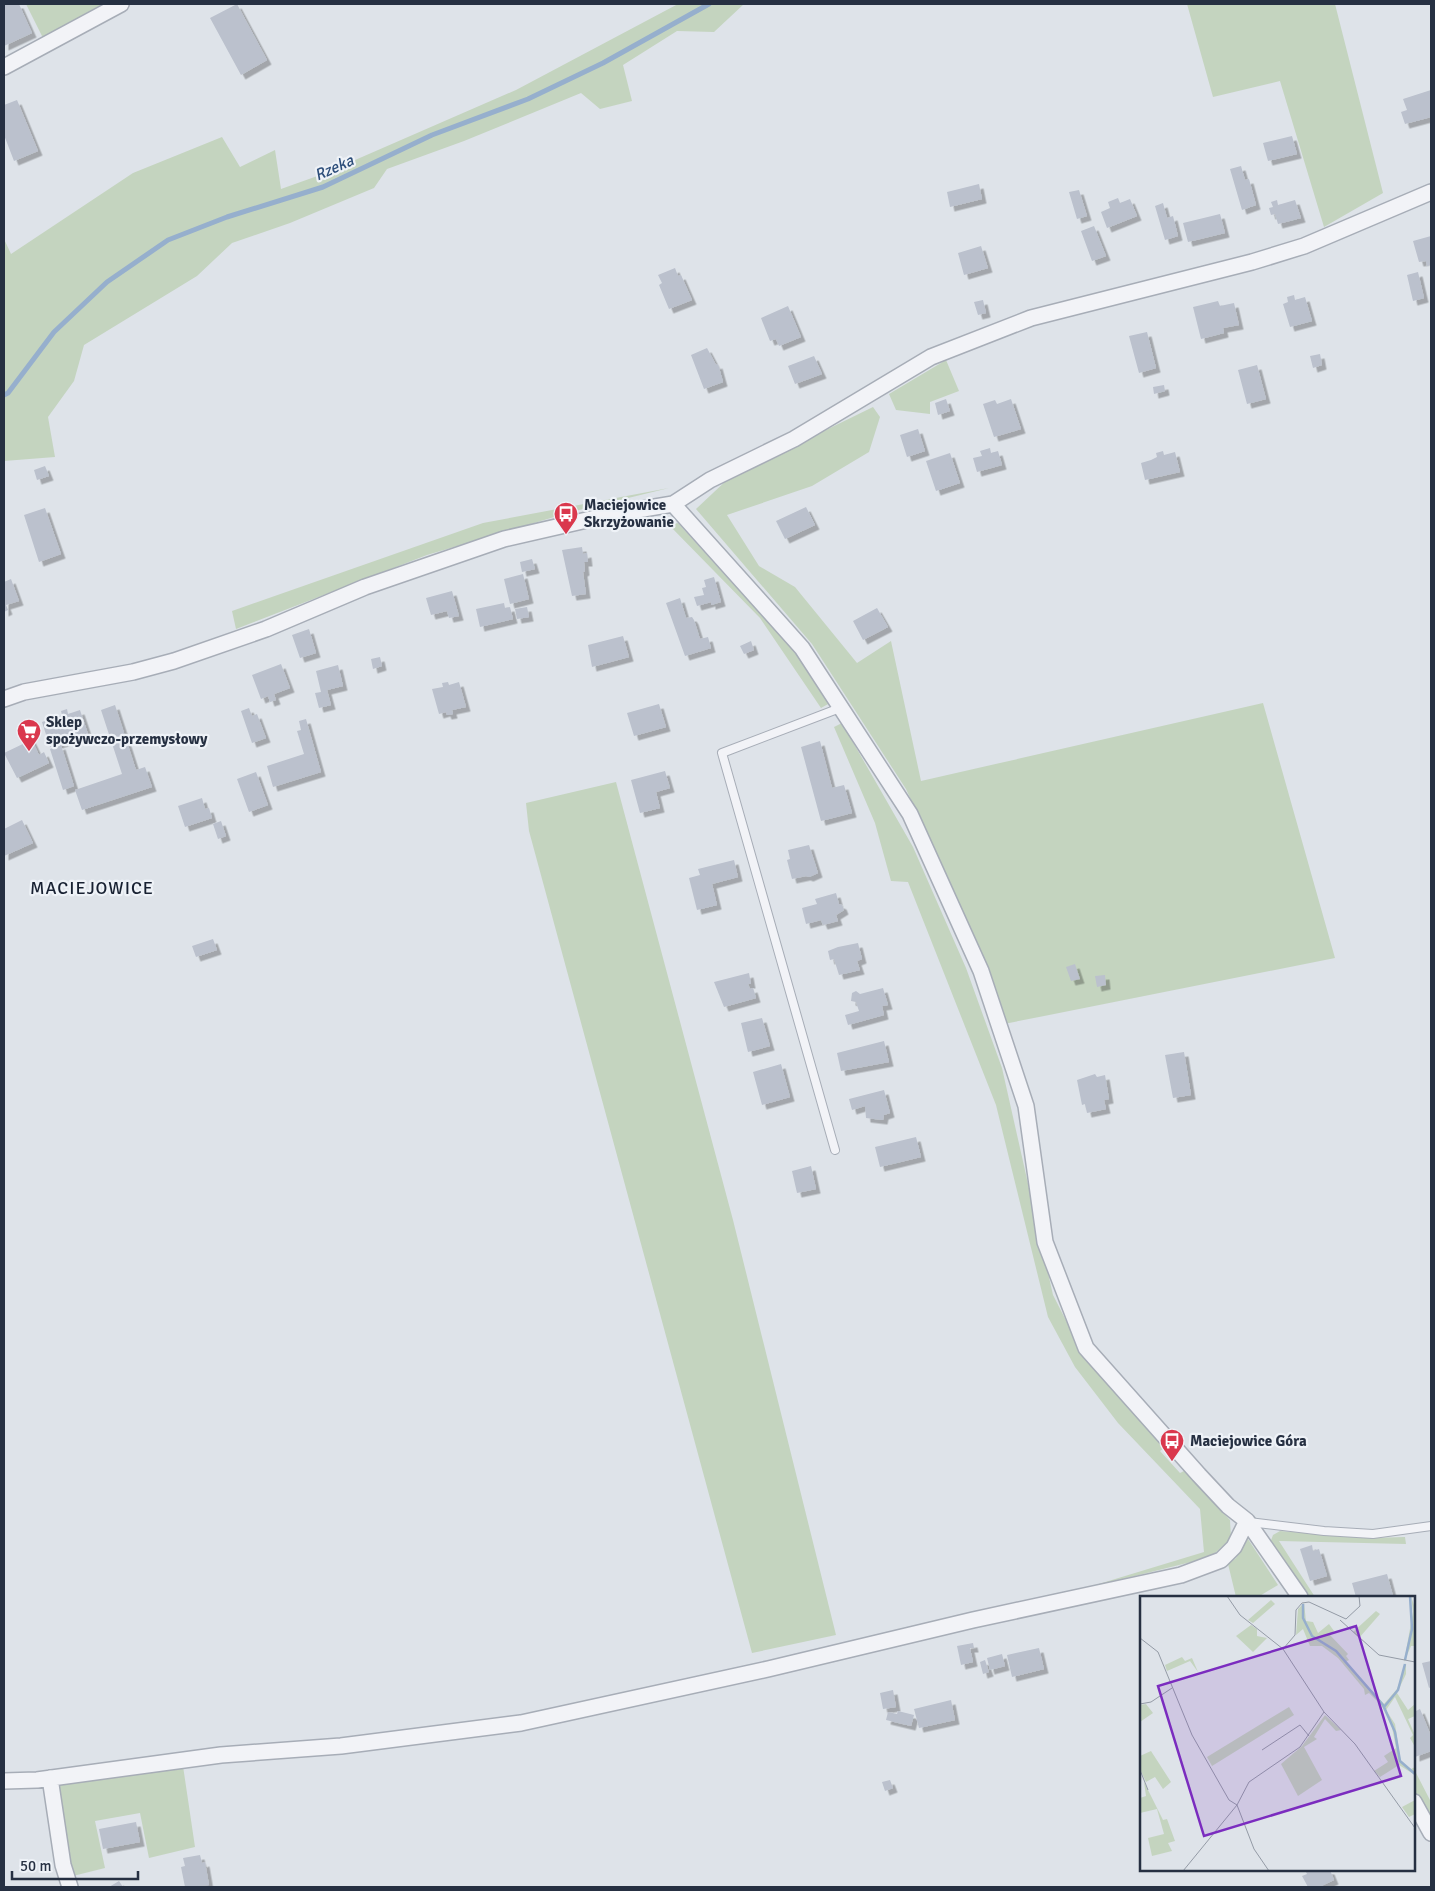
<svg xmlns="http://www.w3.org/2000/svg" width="1435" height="1891" font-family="Signika,sans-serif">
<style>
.green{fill:#c4d4bf}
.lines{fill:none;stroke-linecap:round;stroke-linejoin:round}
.stream{stroke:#96afcd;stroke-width:5}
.building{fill:#bbc1cd;filter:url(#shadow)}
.lane-casing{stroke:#a7adb7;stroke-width:10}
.street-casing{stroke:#a7adb7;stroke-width:18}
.lane{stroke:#f2f3f7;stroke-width:8}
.street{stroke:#f2f3f7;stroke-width:15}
.labels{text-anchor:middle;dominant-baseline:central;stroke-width:4.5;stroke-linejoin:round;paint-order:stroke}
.poi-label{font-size:15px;font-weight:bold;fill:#263042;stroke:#eef2f7;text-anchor:start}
.water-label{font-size:16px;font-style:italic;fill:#2c4d79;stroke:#eef2f7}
.quarter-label{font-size:18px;letter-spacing:1px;fill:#182132;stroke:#eef2f7}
.inset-river{fill:none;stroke:#96afcd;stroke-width:2.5}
.inset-road{fill:none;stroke:#949ba6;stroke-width:1}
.view{fill:#7b2cbf;fill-opacity:0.15;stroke:#7b2cbf;stroke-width:2.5}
.inset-edge{fill:none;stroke:#263042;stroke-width:2.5}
</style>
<defs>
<filter id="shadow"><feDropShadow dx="4.5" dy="4.5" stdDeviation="0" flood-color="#0004"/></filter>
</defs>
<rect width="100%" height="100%" fill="#dee3e9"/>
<!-- green -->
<path class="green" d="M26,4H106L43,38Z
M678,4H744L714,32L677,31L623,65L632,101L600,109L581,93L464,141L387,169L374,188L290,223L232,243L197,276L84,345L74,381L48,417L55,457L4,461V239L11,254L133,173L222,137L240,167L275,150L281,189L323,174L516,90Z
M1187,4H1335L1383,193L1324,227L1280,81L1213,97Z
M946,360L959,391L930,402V414L896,410L889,394Z
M873,407L880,417L869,452L812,486L727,515L759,566L795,587L857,663L891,641L921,781L1263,703L1335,958L1004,1024L982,957L906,789L812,644L696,509L730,477Z
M669,488L571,512L427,555L236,629L232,611L483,523Z
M678,523L793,650L830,703L821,708L760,618L669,525Z
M842,723L913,847L966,968L1002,1068L1053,1295L1078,1344L1101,1377L1164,1448L1160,1451L1180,1473L1184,1471L1230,1520L1231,1538L1211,1557L1079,1590L1204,1552L1200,1509L1118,1423L1075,1367L1048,1317L996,1105L908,882L891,881L875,823L834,727Z
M616,782L733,1220L836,1635L752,1653L529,831L526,803Z
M1280,1531L1369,1538L1405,1537L1406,1544L1279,1541L1315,1597H1307L1270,1543L1273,1535Z
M1248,1539L1278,1585L1258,1597H1236L1228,1564L1236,1558Z
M183,1766L195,1847L149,1858L140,1813L95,1821L105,1868L73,1876L57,1784Z
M1414,1769L1431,1802V1822L1414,1790Z"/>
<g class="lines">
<!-- stream -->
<path class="stream" d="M4,395L8,393L54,332L107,282L168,240L227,217L323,187L432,135L528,99L603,63L709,4"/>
</g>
<!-- building -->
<path class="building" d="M4,4H19L32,33L4,46Z
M237,4L267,60L241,75L210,18Z
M1431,90V117L1405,124L1401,112L1407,110L1403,99Z
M17,100L38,151L14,161L4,135V105Z
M1292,136L1297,154L1268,161L1263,143Z
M1241,166L1245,180L1249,179L1256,205L1242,210L1230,169Z
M979,184L982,199L950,207L947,192Z
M1079,190L1087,216L1077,219L1069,192Z
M1118,198L1120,203L1130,199L1137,216L1107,228L1101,212L1110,208L1108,202Z
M1277,200L1278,205L1295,200L1301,218L1278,224L1275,214L1271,215L1269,208L1273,207L1271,202Z
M1163,203L1167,218L1173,216L1178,236L1165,240L1155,206Z
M1220,214L1225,233L1188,242L1183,223Z
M1094,226L1106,256L1092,261L1081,231Z
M1431,236V265L1427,266L1426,261L1419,262L1413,241Z
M981,246L988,268L964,275L958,253Z
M675,268L678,276L681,275L692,300L669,309L659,285L662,283L658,275Z
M1418,272L1424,298L1413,301L1407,275Z
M1294,295L1295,300L1305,297L1312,321L1290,327L1283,304L1288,302L1287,297Z
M983,300L986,313L978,315L974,302Z
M1218,301L1220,306L1234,303L1239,325L1223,328L1224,333L1201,339L1193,307Z
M788,306L801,337L779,346L776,339L770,341L761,318Z
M1147,332L1156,368L1139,373L1129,336Z
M707,348L716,365L718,364L723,382L704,389L691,355Z
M1320,354L1322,365L1313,368L1310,356Z
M814,356L822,374L795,384L788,366Z
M1257,365L1266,399L1247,404L1238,370Z
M1164,385L1165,391L1154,394L1153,387Z
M946,399L950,411L938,415L935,403Z
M1011,399L1021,429L994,437L983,404L995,400L997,404Z
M918,429L925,451L907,457L900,435Z
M990,448L991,453L998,451L1002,465L977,472L973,458L982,456L980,451Z
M1163,451L1164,455L1175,452L1180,472L1145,480L1141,463L1151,460L1157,457L1156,453Z
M950,453L960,483L936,491L926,461Z
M45,466L49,476L37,480L34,470Z
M806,507L815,525L785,539L776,521Z
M45,508L61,554L39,562L24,515Z
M582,547L583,554L587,553L588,562H584L585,571L583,572L586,594L572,596L562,550Z
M532,559L535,569L522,572L520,562Z
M523,574L529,599L510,604L504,579Z
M714,577L721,602L711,605V602L697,606L694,597L704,595L702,588L706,587L704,580Z
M11,579L19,601L6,605L8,610L4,612V582Z
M452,591L459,616L449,618L447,611L431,615L426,598Z
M680,598L686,618L692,617L694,620L700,639L708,637L711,648L685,656L666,603Z
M504,603L505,608L510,607L513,619L480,627L476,609Z
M527,607L529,617L517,619L515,609Z
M877,608L888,627L863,640L853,621Z
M309,629L316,653L300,658L292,635Z
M623,636L629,657L592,667L588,645Z
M751,641L754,650L744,654L740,646Z
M380,657L382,666L373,669L371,659Z
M281,664L290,688L274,694L276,700L270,702L268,696L261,699L252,675Z
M338,665L343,686L327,690L331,705L319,708L315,693L321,692L316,671Z
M448,682L449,685L459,682L466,707L452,710L453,714L447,715L446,712L439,714L432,689L443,687L442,683Z
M659,704L666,727L634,736L627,713Z
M115,705L136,770L145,767L152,787L82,810L75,790L122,774L101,710Z
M249,708L252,716L257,714L266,738L252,743L241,711Z
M67,709L68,714L80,710L88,734L76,738L77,742L71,744L69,740L50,747L42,722L62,715L61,711Z
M306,719L321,772L273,787L267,766L304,754L297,731L301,730L299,721Z
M30,736L39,755L44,752L49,763L17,778L4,753L27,742L25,738Z
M820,741L832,788L844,785L852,813L821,821L801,747Z
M61,745L74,786L63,790L50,749Z
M665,771L670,788L656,792L660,808L640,813L631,780Z
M256,772L268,805L249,812L237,779Z
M202,798L205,809L209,808L212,818L185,827L178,806Z
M22,820L33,843L4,856V829Z
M221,821L226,836L218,839L213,824Z
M809,845L818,873L809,877L806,876L792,879L787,860L790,859L788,850Z
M734,860L738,877L712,884L717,905L697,910L689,878L700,875L698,869Z
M836,893L839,904L842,905L844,910L836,915L838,921L823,925L821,920L806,924L802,908L817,904L815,899Z
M213,939L217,950L196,957L192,946Z
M858,943L862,959L857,961L860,970L839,975L834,959L830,960L828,951L838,947Z
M1075,964L1080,979L1071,981L1066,967Z
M749,973L751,984H748L750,989L753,988L756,998L724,1007L714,982Z
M1105,975L1106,985L1097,987L1095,976Z
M883,988L888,1005L882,1006L884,1015L848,1025L845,1015L859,1011L856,1002L851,1001L852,993L856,991L860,994Z
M762,1018L770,1046L748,1052L741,1023Z
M884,1041L889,1062L841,1071L837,1053Z
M1184,1052L1191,1095L1173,1098L1165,1055Z
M781,1064L790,1097L762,1105L753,1072Z
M1095,1074L1097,1077L1105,1075L1109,1099L1104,1100L1106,1109L1087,1113L1085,1104L1082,1105L1077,1080Z
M884,1090L890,1113L884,1115L883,1120L866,1118L865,1106L852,1110L849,1099Z
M916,1137L921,1157L880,1167L875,1147Z
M811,1166L816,1189L797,1193L792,1171Z
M1312,1545L1313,1551L1319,1549L1327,1576L1310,1581L1300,1549Z
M1387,1574L1393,1596L1356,1597L1352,1583Z
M973,1643L974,1648H970L973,1662L961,1665L957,1646Z
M1039,1648L1044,1669L1012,1677L1007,1655Z
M1002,1654L1005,1666L990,1670L987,1658Z
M985,1660L989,1672L983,1674L980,1662Z
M1431,1661V1687L1429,1688L1422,1663Z
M893,1690L896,1707L883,1709L880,1693Z
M951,1700L955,1720L919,1728L914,1709Z
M1420,1709L1431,1736V1751L1415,1757L1414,1712Z
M898,1711L914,1715L911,1726L886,1720L888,1712L897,1714Z
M890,1780L893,1788L885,1791L882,1782Z
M136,1822L140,1842L103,1849L99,1829Z
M200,1855L202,1863L205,1862L209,1885L185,1887L181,1867L185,1866L183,1858Z
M1305,1870H1330L1334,1880L1319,1887H1308L1302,1876L1307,1874Z
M119,1881L123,1887H109Z"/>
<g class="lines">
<defs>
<path id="lane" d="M835,1150L722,753L840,708
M1249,1522L1324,1531L1373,1534L1431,1526"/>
<path id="street" d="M4,67L121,4
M673,504L802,648L910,814L981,971L1026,1106L1045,1242L1086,1348L1199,1475L1228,1506L1247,1521L1300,1597
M4,699L24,692L133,672L174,661L266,629L365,587L504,539L613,514L673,504L710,480L794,439L931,357L1031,318L1252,262L1304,246L1431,192
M50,1778L63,1865L70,1887
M4,1781L37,1780L221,1755L341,1746L521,1723L768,1669L973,1620L1181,1575L1221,1560L1234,1547L1247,1521
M1414,1802L1431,1833"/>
</defs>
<!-- lane casing -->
<use href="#lane" class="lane-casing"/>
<!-- street casing -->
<use href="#street" class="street-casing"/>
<!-- lane -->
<use href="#lane" class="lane"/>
<!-- street -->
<use href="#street" class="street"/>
</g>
<!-- icons -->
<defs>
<symbol id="bus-pin" viewBox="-11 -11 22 30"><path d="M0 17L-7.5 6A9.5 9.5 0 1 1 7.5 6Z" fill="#da384d" stroke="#eef2f7"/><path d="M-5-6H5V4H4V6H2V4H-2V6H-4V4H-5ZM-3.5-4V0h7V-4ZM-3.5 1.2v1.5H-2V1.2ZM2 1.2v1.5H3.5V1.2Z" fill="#fff"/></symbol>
<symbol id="supermarket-pin" viewBox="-11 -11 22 30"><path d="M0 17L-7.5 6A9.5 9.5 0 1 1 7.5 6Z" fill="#da384d" stroke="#eef2f7"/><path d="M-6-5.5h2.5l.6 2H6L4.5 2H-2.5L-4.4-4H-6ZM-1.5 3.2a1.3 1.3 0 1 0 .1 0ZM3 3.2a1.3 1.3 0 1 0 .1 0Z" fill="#fff"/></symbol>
</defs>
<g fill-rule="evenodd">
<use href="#bus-pin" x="552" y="500" width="28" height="38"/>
<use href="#supermarket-pin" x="15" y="717" width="28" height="38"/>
<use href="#bus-pin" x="1158" y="1427" width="28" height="38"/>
</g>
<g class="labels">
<!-- poi labels -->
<g class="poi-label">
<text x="584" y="505">Maciejowice<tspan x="584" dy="17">Skrzyżowanie</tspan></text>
<text x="46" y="722">Sklep<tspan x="46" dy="17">spożywczo-przemysłowy</tspan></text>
<text x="1190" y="1441">Maciejowice Góra</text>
</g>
<!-- water labels -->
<g class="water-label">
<text transform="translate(334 168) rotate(-24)">Rzeka</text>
</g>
<!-- quarter labels -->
<g class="quarter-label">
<text x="92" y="888">MACIEJOWICE</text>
</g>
</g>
<!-- overview -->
<g transform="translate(1140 1596)">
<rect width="275" height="275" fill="#dee3e9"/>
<path d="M271,0L274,9L275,50H271L264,66L273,16ZM131,4L135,8L113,27L108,24ZM164,7L166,25L173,26L178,37L189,28L194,35L190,39L208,58L206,60L209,64L205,66L244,108L257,93L266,67V78L257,97L268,114L275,108V120L268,123L275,139V151L270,142L273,139L255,101L246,114L255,128L261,167L269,174L275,171V179L259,169L240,181L234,175L248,166L244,160L256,152L251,126L241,109L229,97L225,99L224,93L198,62L182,50H170L163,33L156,39L158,13ZM236,15L240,18L219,42L213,36ZM111,29L117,33V40L127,42L113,56L96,40ZM42,61L45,65L52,62L58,76L50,65L27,75L25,69ZM6,108L13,117L0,126V109ZM149,111L154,119L72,170L67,161ZM185,119L201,134L196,135L185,123L174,141L177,143L164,151L182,184L158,200L141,168L162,150ZM11,155L31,186L23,193L15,181L6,186L0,173V160ZM4,186L23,224L27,223L35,245L28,247L32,255L12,260L8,242L24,238L17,213L0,217V202L6,200ZM275,204V218L269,221L262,211Z" fill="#c4d4bf"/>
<path class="inset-river" d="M163,8V22L172,40L196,55L243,109L255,136L260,165L275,178M265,64L272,33L270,0M244,111L258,94L265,68"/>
<path class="inset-road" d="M87,0L100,19L143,53L184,116L215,148L275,232M200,24L239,59L275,66M0,42L18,56L52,139L89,204L97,209L114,253L129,275M143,53L155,39L156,14L162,7L169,6L206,23L220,10L219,0M0,108L11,106L32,92M122,154L160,129L169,140M0,174L8,194M43,275L97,209L109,186L160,151L184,116"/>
<path class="view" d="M216,30L261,180L64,240L18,90Z"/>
<rect width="275" height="275" class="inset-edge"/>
</g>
<!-- border -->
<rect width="1435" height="1891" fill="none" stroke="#263042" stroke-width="10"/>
<!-- scale -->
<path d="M12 1871v8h126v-8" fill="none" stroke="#263042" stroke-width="2.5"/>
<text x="20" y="1871" font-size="15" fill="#263042" stroke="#eef2f7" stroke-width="4" paint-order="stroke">50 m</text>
</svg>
